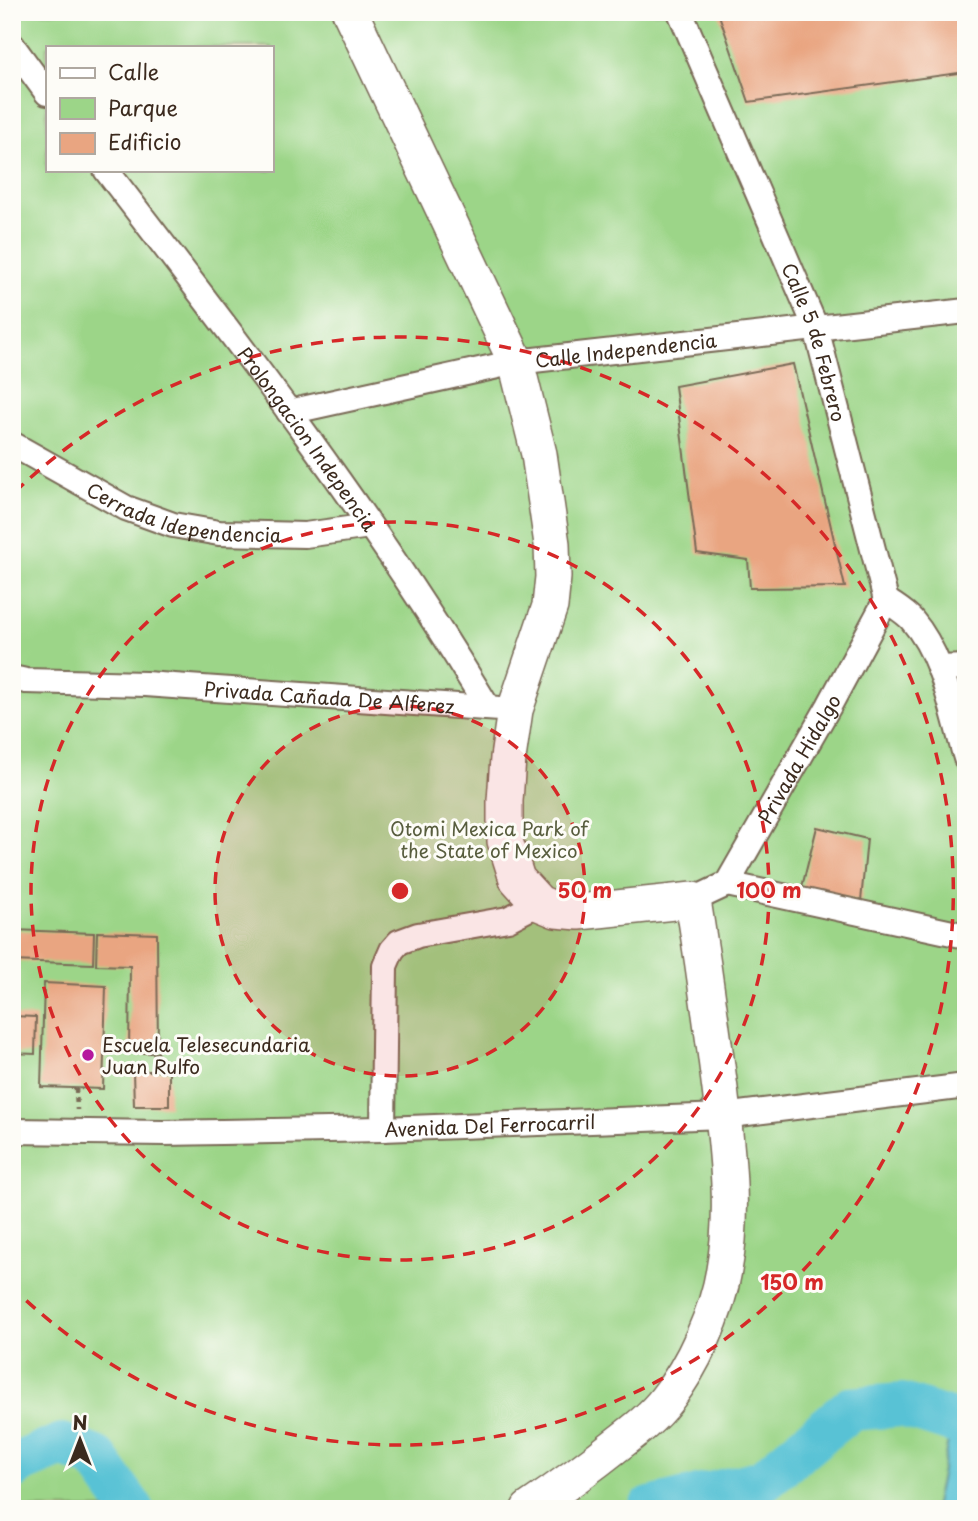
<svg xmlns="http://www.w3.org/2000/svg" width="978" height="1521" font-family="'Playpen Sans',sans-serif">
<style>
.green{fill:#9cd588;stroke:#6c8053;stroke-width:2;fill-rule:evenodd}
.water{fill:#59c2d5;stroke:#4a767a;stroke-width:2}
.lines{fill:none;stroke-linecap:round;stroke-linejoin:round}
.river{stroke:#59c2d5;stroke-width:44}
.building{fill:#e9a581}
.minor-casing{stroke:#7a6a57;stroke-width:28}
.secondary-casing{stroke:#7a6a57;stroke-width:38}
.path{stroke:#7a6a57;stroke-width:4.5;stroke-dasharray:5 5;stroke-linecap:butt}
.minor{stroke:#fff;stroke-width:24}
.secondary{stroke:#fff;stroke-width:35}
.ring{fill:none;stroke:#d62828;stroke-width:3.5;stroke-dasharray:12 9}
.poi-dot{fill:#b5179e;stroke:#fdfcf7;stroke-width:2.5}
.labels{text-anchor:middle;dominant-baseline:central;stroke-width:6;stroke-linejoin:round;paint-order:stroke}
.street-label{font-size:19px;fill:#3b2a1e;stroke:#fdfcf7}
.park-label{font-size:19px;fill:#585d3e;stroke:#fdfcf7}
.poi-label{font-size:19px;fill:#3b2a1e;stroke:#fdfcf7;text-anchor:start}
.centre{fill:#d62828;stroke:#fdfcf7;stroke-width:3.5}
.ring-label{font-size:21px;text-anchor:middle;font-weight:bold;fill:#d62828;stroke:#fdfcf7;stroke-width:6;stroke-linejoin:round;paint-order:stroke}
</style>
<rect width="100%" height="100%" fill="#fdfcf7"/>
<filter id="ink" filterUnits="userSpaceOnUse"><feTurbulence type="fractalNoise" baseFrequency=".0143" numOctaves="2"/><feDisplacementMap in="SourceGraphic" scale="14" xChannelSelector="R" yChannelSelector="G"/><feConvolveMatrix kernelMatrix="1 2 1 2 8 2 1 2 1" color-interpolation-filters="sRGB"/></filter>
<filter id="wash" filterUnits="userSpaceOnUse"><feTurbulence type="fractalNoise" baseFrequency=".00686" numOctaves="4" result="noise"/><feDisplacementMap in="SourceGraphic" scale="28" xChannelSelector="R" yChannelSelector="G"/><feGaussianBlur stdDeviation="1.57" result="paint"/><feColorMatrix in="noise" values="0 0 0 0 0 0 0 0 0 0 0 0 0 0 0 0 0 1.4 0 .05"/><feComposite in="paint" operator="in"/></filter>
<g filter="url(#wash)">
<rect width="100%" height="100%" fill="#f0e1c2"/>
<!-- green -->
<path class="green" d="M12,12H966V1509H12ZM47,47H271V170H47Z"/>
<!-- water -->
<path class="water" d="M966,1395V1509H934L957,1397Z"/>
<g class="lines">
<!-- river -->
<path class="river" d="M12,1469L14,1465L62,1445L96,1458L132,1509
M650,1509L762,1481L850,1409L902,1405L952,1421"/>
</g>
<g id="blocks">
<!-- building -->
<path class="building" d="M718,12H966V72L749,102Z
M793,364L845,587L750,588L748,560L697,553L675,386Z
M817,827L867,839L861,901L801,891Z
M12,930L94,933L93,964L12,961Z
M97,932L157,934L158,1053H129L130,966L96,965Z
M44,983L106,986L103,1089L41,1087Z
M12,1016L36,1017L35,1054L12,1053Z
M133,1071H169V1106H134Z"/>
</g>
</g>
<g filter="url(#ink)">
<use href="#blocks" fill-opacity="0" stroke="#7a6a57" stroke-width="2"/>
<g class="lines">
<defs>
<g id="minor">
<path id="s1" d="M680,12L816,328L886,600C894,606 905,612 912,620C944,657 952,713 966,758"/>
<path d="M12,45L47,93"/>
<path id="s2" d="M106,170C240,344 375,519 488,708"/>
<path id="s3" d="M289,412L516,362L966,311"/>
<path id="s4" d="M12,444L126,508L173,525L219,533L305,535L370,526"/>
<path d="M939,668L966,667"/>
<path id="s5" d="M12,678L26,681L145,684L500,709"/>
<path d="M727,884L966,936"/>
<path id="s6" d="M693,900L727,884L829,706L886,600"/>
<path d="M383,1129L385,966L392,950L399,942L418,935L508,919L539,903"/>
<path id="s7" d="M12,1131L164,1133L383,1129L723,1116L966,1086"/>
</g>
<path id="secondary" d="M350,12L516,362L539,454L552,544L553,577L550,606L515,710L508,758L505,801V841L517,879L539,903L556,910L579,912L693,900C703,963 712,1026 720,1089C727,1148 735,1211 724,1270C717,1313 693,1366 666,1400C653,1417 636,1430 619,1443C590,1466 560,1488 529,1509"/>
</defs>
<!-- minor casing -->
<use href="#minor" class="minor-casing"/>
<!-- secondary casing -->
<use href="#secondary" class="secondary-casing"/>
<!-- path -->
<path class="path" d="M76,1088L77,1110"/>
<!-- minor -->
<use href="#minor" class="minor"/>
<!-- secondary -->
<use href="#secondary" class="secondary"/>
</g>
</g>
<!-- distance rings -->
<circle cx="400" cy="891" r="185" fill="#d62828" fill-opacity=".12"/>
<g class="ring">
<circle cx="400" cy="891" r="185"/>
<circle cx="400" cy="891" r="369"/>
<path d="M15 492A554 554 0 1 1 15 1290"/>
</g>
<!-- markers -->
<circle class="poi-dot" cx="88" cy="1055" r="7"/>
<g class="labels">
<!-- street labels -->
<g class="street-label">
<text stroke="none"><textPath href="#s1" startOffset="357">Calle 5 de Febrero</textPath></text>
<text stroke="none"><textPath href="#s3" startOffset="343">Calle Independencia</textPath></text>
<text stroke="none"><textPath href="#s2" startOffset="336">Prolongacion Indepencia</textPath></text>
<text stroke="none"><textPath href="#s4" startOffset="189">Cerrada Idependencia</textPath></text>
<text stroke="none"><textPath href="#s5" startOffset="318">Privada Cañada De Alferez</textPath></text>
<text stroke="none"><textPath href="#s6" startOffset="182">Privada Hidalgo</textPath></text>
<text stroke="none"><textPath href="#s7" startOffset="478">Avenida Del Ferrocarril</textPath></text>
</g>
<!-- park labels -->
<g class="park-label">
<text x="489" y="828">Otomi Mexica Park of<tspan x="489" dy="22">the State of Mexico</tspan></text>
</g>
<!-- poi labels -->
<g class="poi-label">
<text x="102" y="1044">Escuela Telesecundaria<tspan x="102" dy="22">Juan Rulfo</tspan></text>
</g>
</g>
<circle cx="400" cy="891" r="10" class="centre"/>
<g class="ring-label">
<text x="585" y="898">50 m</text>
<text x="769" y="898">100 m</text>
<text x="792" y="1290">150 m</text>
</g>
<!-- margin -->
<rect width="978" height="1521" fill="none" stroke="#fdfcf7" stroke-width="42"/>
<!-- legend -->
<rect x="46" y="46" width="228" height="126" fill="#fdfcf7" stroke="#afa8a0" stroke-width="2"/>
<rect x="60" y="68" width="35" height="10" fill="#ffffff" stroke="#afa8a0" stroke-width="2"/>
<text x="108" y="80" font-size="21" fill="#3b2a1e">Calle</text>
<rect x="60" y="98" width="35" height="21" fill="#9cd588" stroke="#afa8a0" stroke-width="2"/>
<text x="108" y="116" font-size="21" fill="#3b2a1e">Parque</text>
<rect x="60" y="133" width="35" height="21" fill="#e9a581" stroke="#afa8a0" stroke-width="2"/>
<text x="108" y="150" font-size="21" fill="#3b2a1e">Edificio</text>
<!-- north arrow -->
<g transform="translate(80 1440)" stroke="#fdfcf7" stroke-width="5" paint-order="stroke">
<path d="M0-5L12 26L0 18L-12 26Z" fill="#3b2a1e"/>
<text y="-10" font-size="19" font-weight="bold" text-anchor="middle" fill="#3b2a1e">N</text>
</g>
</svg>
